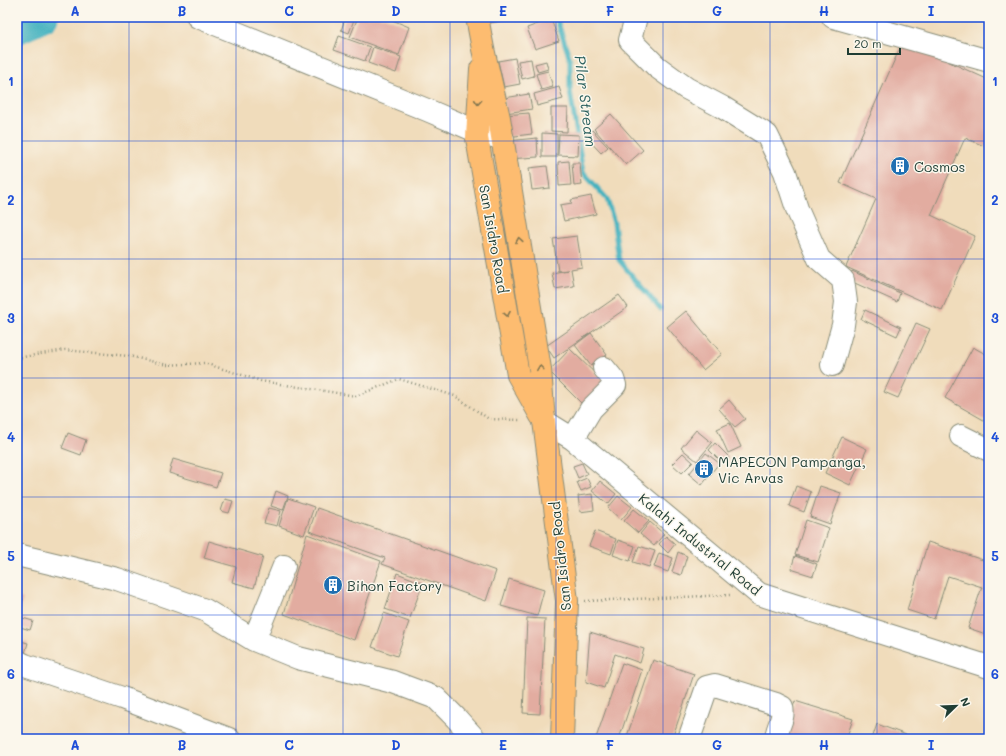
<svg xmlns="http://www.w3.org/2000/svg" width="1006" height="756" font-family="Mali,sans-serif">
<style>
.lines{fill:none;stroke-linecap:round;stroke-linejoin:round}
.stream{stroke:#44b2bf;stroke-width:5}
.river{stroke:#44b2bf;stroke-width:31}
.building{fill:#e2aca0}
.minor-casing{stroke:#888c78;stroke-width:24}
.major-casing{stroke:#888c78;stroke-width:24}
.path{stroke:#888c78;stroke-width:2.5;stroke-dasharray:1 3;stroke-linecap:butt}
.minor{stroke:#fff;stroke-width:22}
.major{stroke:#fdbc70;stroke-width:22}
.oneway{stroke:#83764f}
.grid{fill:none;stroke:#1d4ed8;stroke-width:1;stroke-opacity:0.55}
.labels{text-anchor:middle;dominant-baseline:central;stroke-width:3;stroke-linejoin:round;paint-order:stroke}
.poi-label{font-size:14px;fill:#1f3d34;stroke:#fbf7ec;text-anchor:start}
.street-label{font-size:14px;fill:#1f3d34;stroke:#fbf7ec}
.water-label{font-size:15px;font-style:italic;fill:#2a605e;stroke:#fbf7ec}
.neatline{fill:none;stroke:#1d4ed8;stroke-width:1.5}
.grid-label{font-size:13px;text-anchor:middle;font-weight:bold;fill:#1d4ed8}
</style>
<rect width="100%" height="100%" fill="#fbf7ec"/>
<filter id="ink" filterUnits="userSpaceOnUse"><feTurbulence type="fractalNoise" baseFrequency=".025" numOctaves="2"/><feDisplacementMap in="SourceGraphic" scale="8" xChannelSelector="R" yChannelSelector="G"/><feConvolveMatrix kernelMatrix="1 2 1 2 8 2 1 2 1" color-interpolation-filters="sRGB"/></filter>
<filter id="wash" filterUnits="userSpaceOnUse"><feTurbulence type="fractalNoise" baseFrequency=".012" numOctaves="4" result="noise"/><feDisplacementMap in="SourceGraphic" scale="16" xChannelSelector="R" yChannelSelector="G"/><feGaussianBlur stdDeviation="0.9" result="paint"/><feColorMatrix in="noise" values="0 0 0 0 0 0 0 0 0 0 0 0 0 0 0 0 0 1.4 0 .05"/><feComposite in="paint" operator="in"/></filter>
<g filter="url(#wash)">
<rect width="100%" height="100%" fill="#f0dcbb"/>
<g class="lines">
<!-- stream -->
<path class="stream" d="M556,17L570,59V91L583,172L607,199L614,223L619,260L660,309"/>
<!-- river -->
<path class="river" d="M17,29L43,17"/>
</g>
<g id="blocks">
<!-- building -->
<path class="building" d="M346,17H355L349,33L341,30Z
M358,17H385L409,27L399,55L350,37Z
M488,17H518V18L490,23Z
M551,19L559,41L535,49L527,28Z
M339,36L370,47L365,61L334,50Z
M903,41L989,80V148L965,138L931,215L975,236L942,310L846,267L876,199L840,183Z
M373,47L401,57L396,73L368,63Z
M515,58L520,84L504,87L498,61Z
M531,59L534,76L522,79L518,61Z
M546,61L548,69L538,72L535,64Z
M548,71L553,87L541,90L536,74Z
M559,87L563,99L537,106L534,94Z
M529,94L532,109L506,113L504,98Z
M551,108H568L567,132L551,131Z
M529,113L532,134L507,137L504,115Z
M611,114L643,150L626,165L594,129Z
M592,130L608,147L601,153L585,136Z
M542,133L557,134V157H542Z
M559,134L579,135L578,156L558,155Z
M537,138L538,157L508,159L507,141Z
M569,161L571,185L559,186L558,162Z
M572,163H580L582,185L574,186Z
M547,166L550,188L532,190L529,168Z
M591,196L596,214L564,221L560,205L572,203L571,200Z
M577,236L582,267L571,269L574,286L555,289L552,273L568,270L558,271L553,239Z
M852,271L900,293L897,302L848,280Z
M619,295L628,307L554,358L546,346Z
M865,310L901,327L897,336L861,319Z
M686,311L722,354L703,370L667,327Z
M916,323L930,329L898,398L884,392Z
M591,333L607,355L591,366L575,345Z
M973,347L989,356V423L945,398Z
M570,349L604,382L582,404L549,371Z
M729,400L745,419L735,427L719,409Z
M730,423L741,447L728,453L717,429Z
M696,430L712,443L697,461L681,448Z
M68,433L86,440L81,455L62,448Z
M842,437L867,449L850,485L825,473Z
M715,443L729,457L723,464L709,450Z
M683,453L693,462L682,473L672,464Z
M706,453L719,463L702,485L689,474Z
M173,459L221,473L216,487L169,473Z
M582,463L587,474L578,478L573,466Z
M587,478L591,487L581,491L577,482Z
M600,481L616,494L608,504L592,491Z
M796,486L811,492L804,512L789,506Z
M820,486L841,493L830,524L810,517Z
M276,491L288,496L283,510L271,506Z
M592,494L594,510L580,512L578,496Z
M618,496L632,507L621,520L608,508Z
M288,498L314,507L304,535L279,526Z
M225,499L233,501L229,513L221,511Z
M269,508L281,511L277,526L264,523Z
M317,508L496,571L486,601L382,564L385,558L309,531Z
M634,509L649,521L638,533L624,521Z
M806,520L829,528L818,562L795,555Z
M650,522L664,534L654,546L640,534Z
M595,531L616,539L611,554L589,546Z
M307,534L381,561L354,640L284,614Z
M666,536L675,544L668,553L659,544Z
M618,540L635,546L630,561L613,555Z
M209,541L263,557L254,588L232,582L236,567L204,558Z
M928,542L989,562V635L968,628L982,587L948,576L934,619L907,610Z
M639,546L655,551L649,567L633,562Z
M678,552L687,556L681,575L672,572Z
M659,553L673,558L668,572L654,567Z
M795,556L817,564L813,576L791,569Z
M397,573L423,583L410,618L385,609Z
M509,579L544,590L537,616L501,606Z
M17,597L23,599L19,611L17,610Z
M384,613L409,622L397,656L372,647Z
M19,617L33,621L30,630L17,626Z
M527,618L545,619L540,714L523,713Z
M590,632L644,649L640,663L615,654L604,688L586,682Z
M17,640L28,643L25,653L17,651Z
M653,660L694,674L672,739H626Z
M622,663L642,670L619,739H598L596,738Z
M795,701L853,719L846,739H787L783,738Z
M877,724L917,739H872Z"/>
</g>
</g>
<g filter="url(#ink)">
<use href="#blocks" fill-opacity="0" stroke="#888c78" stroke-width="1"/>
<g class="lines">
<defs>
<path id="minor" d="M198,17L427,110L476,131L503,139
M636,17L630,40L657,67L686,88L722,107L767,135L785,172L797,209L819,259L843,280L846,302L843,325L832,365
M833,17L989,61
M544,421L573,439L759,594L989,667
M961,436L989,450
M573,439L591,409L615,385L613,379L604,368
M17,555L117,579L205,610L254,640L298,658L393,682L436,698L456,718L475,739
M254,640L284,566
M17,661L25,665L122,698L229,739
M689,739L707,687L715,685L776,704L782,707C785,720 776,727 776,739"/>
<path id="major" d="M477,17L483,49L499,118L540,369L544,421L567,601L562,739
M481,69L477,138L518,375L541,416"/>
</defs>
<!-- minor casing -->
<use href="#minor" class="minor-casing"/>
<!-- major casing -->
<use href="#major" class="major-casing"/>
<!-- path -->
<path class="path" d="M17,358L65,350L129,356L167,365L204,363L261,381L356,396L399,379L455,396L489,419L522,420
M585,601L730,595"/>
<!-- minor -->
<use href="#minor" class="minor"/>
<!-- major -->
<use href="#major" class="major"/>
</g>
<!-- one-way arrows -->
<defs><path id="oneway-chevron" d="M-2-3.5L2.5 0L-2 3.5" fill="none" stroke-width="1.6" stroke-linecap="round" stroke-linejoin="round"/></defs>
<g class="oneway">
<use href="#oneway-chevron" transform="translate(478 102) rotate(94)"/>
<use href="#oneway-chevron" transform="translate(519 240) rotate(-99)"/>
<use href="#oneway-chevron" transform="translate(507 314) rotate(80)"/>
<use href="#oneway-chevron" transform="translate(540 368) rotate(-97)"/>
</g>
</g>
<!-- grid -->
<path class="grid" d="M129,17V739M236,17V739M343,17V739M450,17V739M556,17V739M663,17V739M770,17V739M877,17V739M17,141H989M17,259H989M17,378H989M17,497H989M17,615H989"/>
<!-- icons -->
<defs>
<symbol id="building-disc" viewBox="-11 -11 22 22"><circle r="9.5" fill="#1f6fb2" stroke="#fbf7ec"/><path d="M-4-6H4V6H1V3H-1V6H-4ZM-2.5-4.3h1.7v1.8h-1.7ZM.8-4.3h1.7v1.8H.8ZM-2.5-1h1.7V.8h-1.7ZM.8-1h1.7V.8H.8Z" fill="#fff"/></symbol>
</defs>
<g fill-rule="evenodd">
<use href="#building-disc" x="889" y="155" width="22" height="22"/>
<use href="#building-disc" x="693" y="458" width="22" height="22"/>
<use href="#building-disc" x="322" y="574" width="22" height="22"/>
</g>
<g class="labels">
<!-- poi labels -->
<g class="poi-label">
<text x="914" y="166">Cosmos</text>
<text x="718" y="461">MAPECON Pampanga,<tspan x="718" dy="16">Vic Arvas</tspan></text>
<text x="347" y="585">Bihon Factory</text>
</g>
<!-- street labels -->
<g class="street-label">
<text transform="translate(494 239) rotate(80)">San Isidro Road</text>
<text transform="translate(700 544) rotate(39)">Kalahi Industrial Road</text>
<text transform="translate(560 556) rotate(-96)">San Isidro Road</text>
</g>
<!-- water labels -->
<g class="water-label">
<text transform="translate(586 101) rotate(83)">Pilar Stream</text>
</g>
</g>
<!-- margin -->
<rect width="1006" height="756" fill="none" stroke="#fbf7ec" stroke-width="44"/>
<!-- north arrow -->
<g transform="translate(956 706) rotate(67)" stroke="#fbf7ec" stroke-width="3" paint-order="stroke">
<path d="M0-3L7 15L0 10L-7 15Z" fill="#1f3d34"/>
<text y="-6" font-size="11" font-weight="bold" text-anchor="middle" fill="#1f3d34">N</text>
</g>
<!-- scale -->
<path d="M848 48v6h52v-6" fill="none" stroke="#1f3d34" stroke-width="2"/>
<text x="854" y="48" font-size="12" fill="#1f3d34" stroke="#fbf7ec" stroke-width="3" paint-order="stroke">20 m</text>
<rect x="22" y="22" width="962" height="712" class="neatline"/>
<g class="grid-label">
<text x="75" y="16">A</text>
<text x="182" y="16">B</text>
<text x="289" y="16">C</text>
<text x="396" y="16">D</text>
<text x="503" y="16">E</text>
<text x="610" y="16">F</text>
<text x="717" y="16">G</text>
<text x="824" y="16">H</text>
<text x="931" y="16">I</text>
<text x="11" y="86">1</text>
<text x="995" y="86">1</text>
<text x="11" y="205">2</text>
<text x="995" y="205">2</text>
<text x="11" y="323">3</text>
<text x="995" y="323">3</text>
<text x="11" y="442">4</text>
<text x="995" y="442">4</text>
<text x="11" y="561">5</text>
<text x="995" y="561">5</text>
<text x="11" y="679">6</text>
<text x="995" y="679">6</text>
<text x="75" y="750">A</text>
<text x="182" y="750">B</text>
<text x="289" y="750">C</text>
<text x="396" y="750">D</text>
<text x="503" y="750">E</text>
<text x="610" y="750">F</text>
<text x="717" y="750">G</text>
<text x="824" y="750">H</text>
<text x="931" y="750">I</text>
</g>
</svg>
